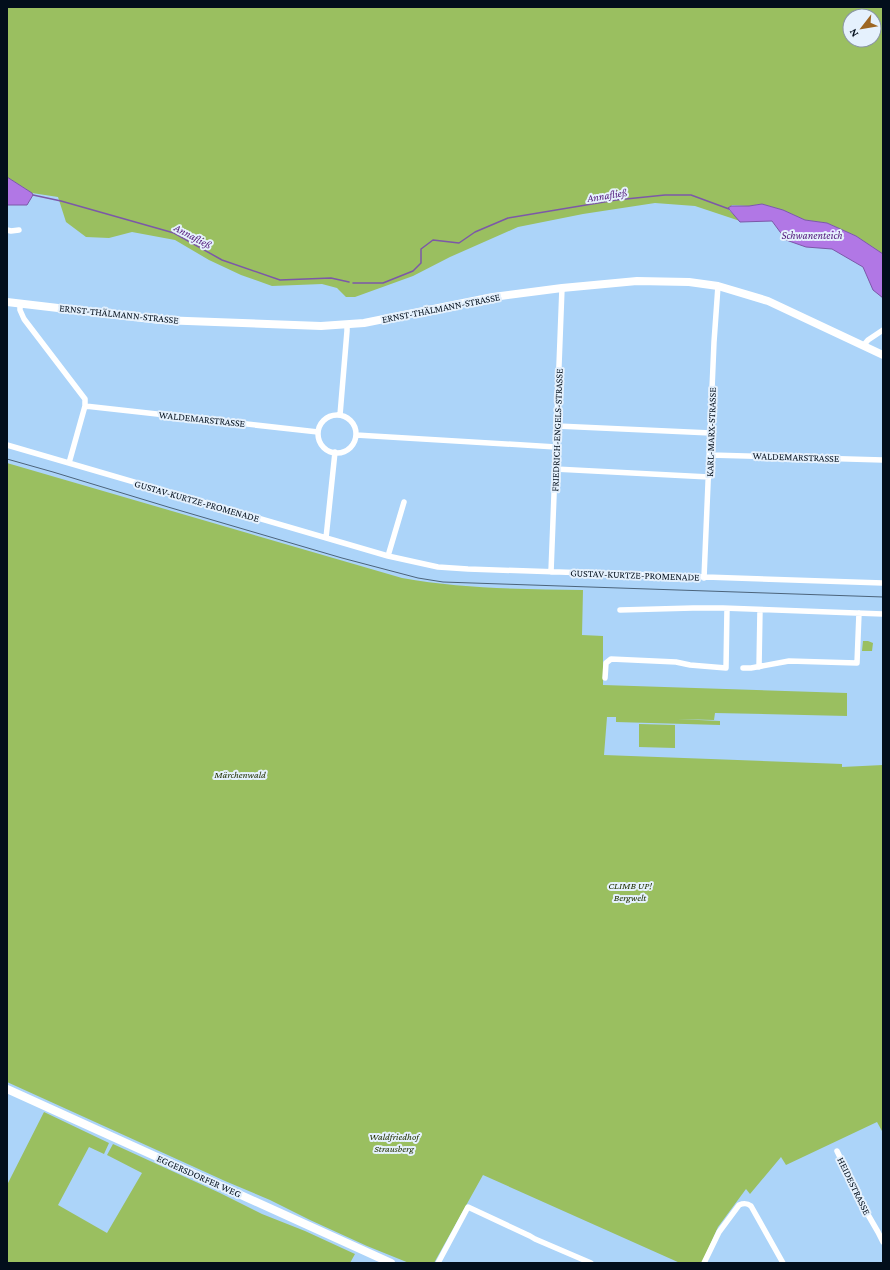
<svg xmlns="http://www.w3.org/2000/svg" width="890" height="1270" font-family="'Crimson Pro',serif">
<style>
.green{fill:#9abf60;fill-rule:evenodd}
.water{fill:#b177e5;stroke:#7c58a8}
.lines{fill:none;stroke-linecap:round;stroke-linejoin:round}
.stream{stroke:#7c58a8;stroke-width:1.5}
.minor{stroke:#fff;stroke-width:5.5}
.secondary{stroke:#fff;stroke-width:8}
.tram{stroke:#4c647b;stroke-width:1}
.labels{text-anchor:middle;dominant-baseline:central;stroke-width:4;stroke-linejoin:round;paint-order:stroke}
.street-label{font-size:10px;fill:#020e1b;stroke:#e5f1fd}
.park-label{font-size:10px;font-style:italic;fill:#213100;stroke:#e5f1fd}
.water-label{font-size:11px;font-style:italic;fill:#511779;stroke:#e5f1fd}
</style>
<rect width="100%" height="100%" fill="#acd4f9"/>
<!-- green -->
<path class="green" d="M7,7H883V254L856,236L827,223L805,220L783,210L762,204L749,206L732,205L728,209L740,221L695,206L655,203L583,214L518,227L450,257L413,276L355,297H346L337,288L322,284L272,286L241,275L209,260L175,240L132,232L109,238L86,237L66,222L58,197L32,193L7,177ZM850,16H874V40H850Z
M7,463L402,578C462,589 523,589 583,590L582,635L603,636V685L847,693V716L715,713L714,720L677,719L720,721V725L616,722V717H607L604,755L842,764V767L883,765V1131H882L877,1122L786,1165L781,1157L750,1194L746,1189L718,1227L702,1263H680L483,1175L434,1263H409L367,1246L310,1220L270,1200L225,1181L7,1082Z
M863,641H868L873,643L872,651H862Z
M639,724L675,725V748L639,747Z
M44,1112L109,1143L104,1154L89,1147L58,1205L107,1233L142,1173L107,1155L113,1144L220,1193L262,1214L305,1231L355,1254L350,1263H7V1185Z"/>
<!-- water -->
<path class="water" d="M7,177L32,193L33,195L27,205H7Z
M762,204L783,210L805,220L827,223L856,236L883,254V298L873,290L863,267L832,249L806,247L786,240L772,221L740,222L728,208L731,206H749Z"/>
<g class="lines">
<!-- stream -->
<path class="stream" d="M33,195L61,201L174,233L222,260L280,280L331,278L349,282
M353,283H383L413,271L421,263V249L433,240L459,243L475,232L508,218L616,200L665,195H691L729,209"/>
<!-- minor -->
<path class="minor" d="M7,230L11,231L19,230
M20,304V310L24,319L85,399V406L69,463
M863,346L868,340L883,330
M85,406L318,432
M340,415L347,331V325
M318 434a19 19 0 1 1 38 0a19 19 0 1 1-38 0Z
M557,426L711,433
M356,435L556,447
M7,445L388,556L438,567L468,569L883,583
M710,455L883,460
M555,469L709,477
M326,538L335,452
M388,556L404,502
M551,572L562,288
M704,578L714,342L718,286
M620,610L693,608H723L883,614
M759,667L760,610
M743,668H751L789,661L857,663L859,613
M605,678L606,663L611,659L676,662L690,665L726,668L727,609
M837,1151L867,1213L878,1232L883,1242
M438,1263L468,1207L530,1236L535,1239L591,1263
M704,1263L719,1232L739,1205C744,1203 747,1203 751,1206L783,1263"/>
<!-- secondary -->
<path class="secondary" d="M7,302L160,320L321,326L364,323L493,297L562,288L637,281L689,282L718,286L768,301L883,355
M7,1089L391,1263"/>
<!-- tram -->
<path class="tram" d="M7,459L53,472L168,507L342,558L418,578L443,582L883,597"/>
</g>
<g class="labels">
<!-- street labels -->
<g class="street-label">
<text transform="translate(441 308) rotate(-11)">ERNST-THÄLMANN-STRASSE</text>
<text transform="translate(119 314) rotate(6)">ERNST-THÄLMANN-STRASSE</text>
<text transform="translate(202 419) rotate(6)">WALDEMARSTRASSE</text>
<text transform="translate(557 430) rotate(-88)">FRIEDRICH-ENGELS-STRASSE</text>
<text transform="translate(711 432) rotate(-88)">KARL-MARX-STRASSE</text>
<text transform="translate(796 457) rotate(2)">WALDEMARSTRASSE</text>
<text transform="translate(197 501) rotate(16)">GUSTAV-KURTZE-PROMENADE</text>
<text transform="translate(635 575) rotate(2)">GUSTAV-KURTZE-PROMENADE</text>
<text transform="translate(199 1176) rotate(24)">EGGERSDORFER WEG</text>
<text transform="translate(854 1186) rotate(64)">HEIDESTRASSE</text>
</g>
<!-- park labels -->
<g class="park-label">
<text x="240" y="774">Märchenwald</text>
<text x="630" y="885">CLIMB UP!<tspan x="630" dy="12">Bergwelt</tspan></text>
<text x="394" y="1136">Waldfriedhof<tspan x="394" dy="12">Strausberg</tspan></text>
</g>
<!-- water labels -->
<g class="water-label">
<text transform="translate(607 195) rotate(-9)">Annafließ</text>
<text x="812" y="235">Schwanenteich</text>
<text transform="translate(193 236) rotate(28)">Annafließ</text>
</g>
</g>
<!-- border -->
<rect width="890" height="1270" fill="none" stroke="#020e1b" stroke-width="16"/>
<!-- north arrow -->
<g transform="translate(862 28) rotate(239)"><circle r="19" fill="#e5f1fd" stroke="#8a96a3"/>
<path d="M0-3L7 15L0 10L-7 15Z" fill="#9d6622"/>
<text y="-6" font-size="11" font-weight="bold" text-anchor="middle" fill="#020e1b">N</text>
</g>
</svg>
